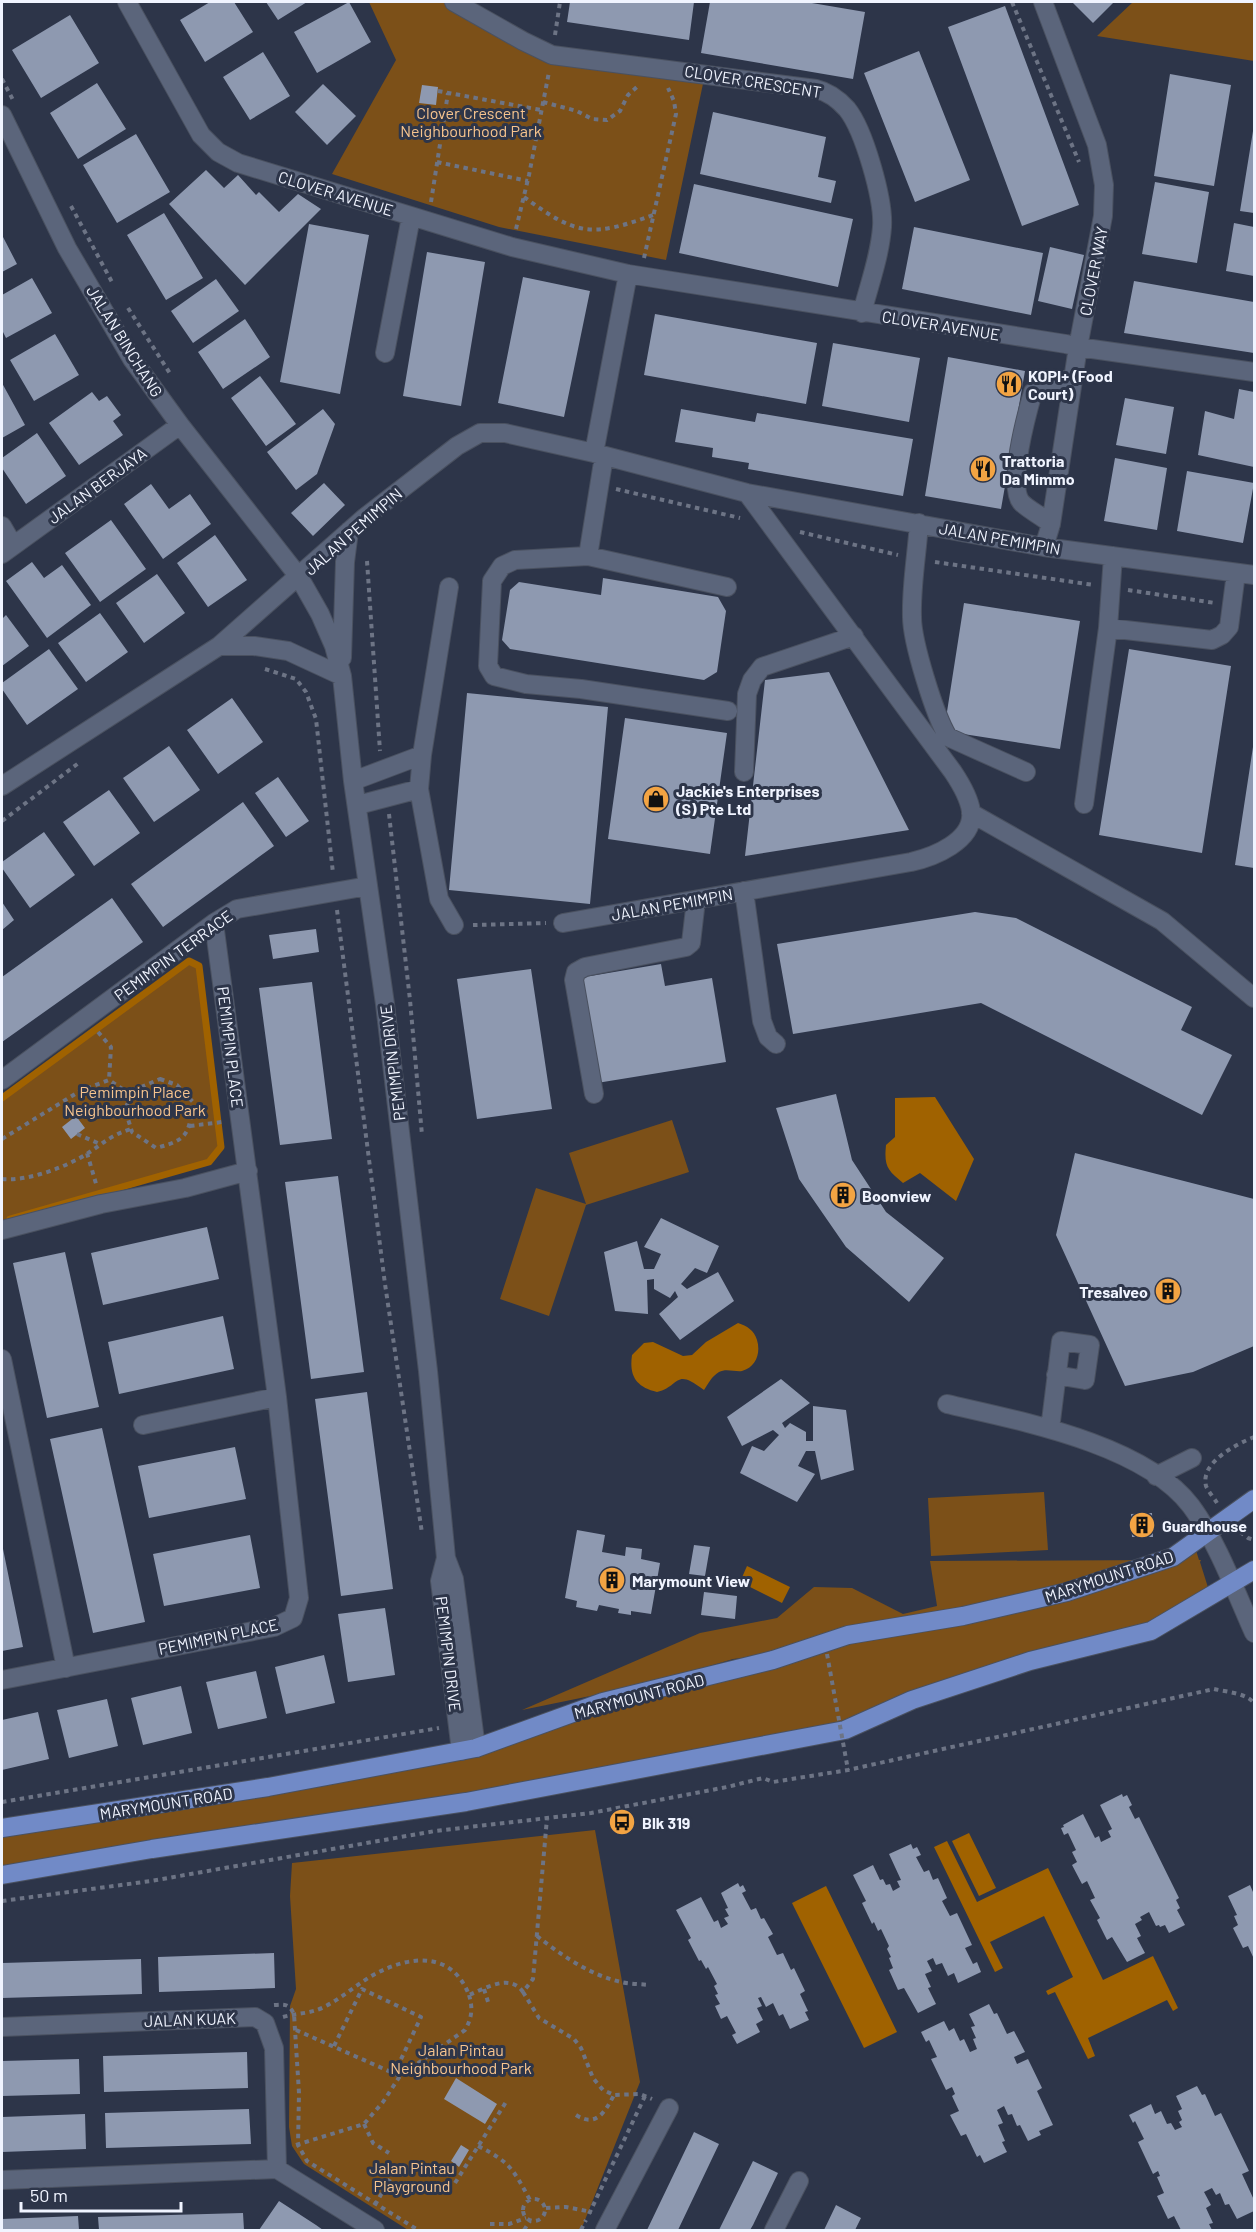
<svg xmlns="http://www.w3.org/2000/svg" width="1256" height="2232" font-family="Barlow,sans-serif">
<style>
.green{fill:#7c5018}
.water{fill:#a06200}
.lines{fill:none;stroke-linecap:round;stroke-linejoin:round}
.stream{stroke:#a06200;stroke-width:7}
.building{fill:#8e99b0}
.minor-casing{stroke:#4a5160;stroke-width:20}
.major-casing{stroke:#4a5160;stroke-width:20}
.path{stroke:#6d7485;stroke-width:4;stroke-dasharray:4.5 4.5;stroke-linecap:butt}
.minor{stroke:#5b657b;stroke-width:18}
.major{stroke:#718ac7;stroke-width:18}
.path-bridge{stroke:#6d7485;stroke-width:4;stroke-dasharray:4.5 4.5;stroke-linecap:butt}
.labels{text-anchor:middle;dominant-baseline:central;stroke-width:6;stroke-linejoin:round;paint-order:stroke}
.street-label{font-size:16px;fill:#f0f4ff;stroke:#2d3549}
.park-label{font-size:16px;fill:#f7c48e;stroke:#2d3549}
.poi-label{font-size:16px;font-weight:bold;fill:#f0f4ff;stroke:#2d3549;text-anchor:start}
</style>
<rect width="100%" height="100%" fill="#2d3549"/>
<!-- green -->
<path class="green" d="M369,2H447L546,57L704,79L666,260L499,227L332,174L396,60Z
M1133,2H1254V61L1097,36Z
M189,961L199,966L221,1147L209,1162L2,1221V1098Z
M672,1120L689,1172L586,1205L549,1316L500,1299L536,1188L586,1204L569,1153Z
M1044,1492L1048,1550L931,1556L928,1498Z
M1194,1544L1199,1560H1201L1200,1562L1211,1597L1151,1631L845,1730L2,1875V1828L476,1748L799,1651L733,1659L649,1684L522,1710L700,1633L777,1618L814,1587L852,1588L903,1614L937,1606L930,1561L1162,1560Z
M595,1830L640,2082L581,2230H408L304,2164L292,2146L289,2127L290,2006L296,1989L290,1896L292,1863Z"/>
<!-- water -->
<path class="water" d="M935,1097L974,1159L956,1201L920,1173L903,1183C887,1170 884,1166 886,1145L895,1137V1098Z
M738,1323C747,1326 754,1330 757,1340C761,1353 756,1367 742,1371C735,1372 726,1368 719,1372C712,1376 708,1384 704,1390C674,1367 681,1386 657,1392C636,1387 629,1376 632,1355L644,1343L653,1342L683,1356L692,1355L706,1342Z
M747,1566L790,1587L782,1603L740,1582Z
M969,1833L996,1888L979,1896L952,1841Z
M947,1841L977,1902L1048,1868L1103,1980L1153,1956L1178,2008L1173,2011L1167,2000L1088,2038L1095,2056L1088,2059L1055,1992L1048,1995L1046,1991L1073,1977L1044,1916L990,1942L1003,1968L995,1972L934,1847Z
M826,1886L897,2032L864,2048L792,1903Z"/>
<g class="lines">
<!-- stream -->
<path class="stream" d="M2,1098L189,961L199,966L221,1147L209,1162L10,1219"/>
</g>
<!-- building -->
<path class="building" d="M210,2H234L253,32L205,62L180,20Z
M266,2H307L278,20Z
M349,2L371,42L317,73L294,32Z
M570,2H694L689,40L567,22Z
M710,2H806L865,12L853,79L701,53Z
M1072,2H1114L1093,23Z
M1005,6L1079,205L1022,226L948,27Z
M70,15L99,63L41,98L12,50Z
M919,51L970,180L915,202L864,73Z
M263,52L290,96L250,120L223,77Z
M1170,74L1231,85L1214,186L1154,176Z
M97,83L126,129L78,159L50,113Z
M323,84L356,116L327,145L295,112Z
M422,85L438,87L436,105L419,103Z
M713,112L826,137L818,177L836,181L831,203L700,174Z
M1253,131L1254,132V213L1240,211Z
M136,134L170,192L117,223L83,165Z
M206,170L224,188L238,175L256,195L259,192L279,212L298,194L321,209L245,285L169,204Z
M1155,182L1209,192L1197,263L1142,254Z
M694,184L853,219L838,287L679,253Z
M164,213L203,278L166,300L127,235Z
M1234,223L1254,227V276L1226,271Z
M309,224L369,235L340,394L280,382Z
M914,227L1043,253L1031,315L902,289Z
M2,235L17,264L2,272Z
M1050,247L1084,255L1072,309L1038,301Z
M427,252L485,262L461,406L403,396Z
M523,277L590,291L564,417L498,403Z
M32,278L52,313L6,338L2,330V295Z
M216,279L239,311L193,343L171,311Z
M1134,281L1254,302V353L1124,333Z
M655,314L817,343L806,404L644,375Z
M245,319L270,357L223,389L198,352Z
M55,334L79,375L34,401L10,360Z
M833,343L920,358L909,422L822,406Z
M948,357L1025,371L1001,509L925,496Z
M260,376L296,424L266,446L231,398Z
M2,383L25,425L2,438Z
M1239,389L1254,392V467L1198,455L1205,411L1234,419Z
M92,392L99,401L107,396L121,415L113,421L123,435L79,465L49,423Z
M1125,398L1174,407L1166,454L1116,445Z
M323,409L335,424L317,474L296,490L267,452Z
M681,409L755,422L757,413L913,439L903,496L748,469L749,463L712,457L713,448L675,442Z
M37,433L66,476L26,504L2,468V458Z
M1115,458L1167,468L1157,530L1104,521Z
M1187,471L1254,483L1243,543L1177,531Z
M324,483L345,505L313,536L291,513Z
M151,484L169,509L190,494L211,524L163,559L124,504Z
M111,520L146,569L100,602L65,553Z
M215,535L247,580L208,607L177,563Z
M32,562L44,578L62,565L91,605L47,638L6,581Z
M157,574L185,613L144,643L116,603Z
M603,578L718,597L726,611L717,672L704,680L510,649L502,640L510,590L519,582L601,595Z
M964,603L1080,621L1060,749L944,731Z
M100,613L128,652L86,682L58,643Z
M6,615L29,646L2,666V619Z
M49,649L78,689L27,725L2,689V683Z
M1129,649L1231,666L1202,853L1099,835Z
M829,672L909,830L745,856L765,680Z
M467,693L608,707L590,904L449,890Z
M232,698L263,742L218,774L187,730Z
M625,718L727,733L710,854L608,839Z
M169,746L200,790L154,822L123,778Z
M1253,747H1254V868L1235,865Z
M278,777L309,821L286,837L255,793Z
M109,790L140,833L94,866L63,822Z
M243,802L274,846L163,927L131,884Z
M44,832L75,875L30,908L2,868V862Z
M112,898L143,942L2,1042V977Z
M2,902L14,920L2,930Z
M975,912L1016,918L1192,1007L1181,1030L1232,1055L1202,1115L981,1003L793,1034L777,944Z
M316,929L319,952L273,959L269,935Z
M661,964L665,986L712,978L726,1062L597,1083L579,978Z
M531,969L552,1109L477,1119L457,979Z
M312,982L332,1139L280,1145L259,988Z
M836,1094L852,1160L886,1212L944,1258L909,1302L846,1247L799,1179L776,1108Z
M76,1116L85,1128L71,1139L62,1127Z
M1075,1153L1254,1199V1346L1193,1372L1125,1386L1056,1235Z
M338,1176L364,1372L311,1379L285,1182Z
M661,1218L719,1246L707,1273L695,1268L681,1284L687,1289L718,1272L734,1301L680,1340L659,1314L678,1297L675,1291L670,1298L654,1289V1279L647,1280L648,1314L615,1311L604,1252L637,1241L644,1269H654L661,1254L644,1247Z
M207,1227L219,1279L103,1305L91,1253Z
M65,1252L99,1407L47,1418L13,1263Z
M223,1316L234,1369L119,1394L108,1342Z
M781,1379L810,1403L782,1423L785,1428L790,1423L806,1432V1441H813V1406L846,1410L854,1470L821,1480L815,1451H806L798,1466L815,1474L797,1502L740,1473L752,1446L764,1451L779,1435L773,1430L742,1446L727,1417Z
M367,1392L393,1589L341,1596L315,1399Z
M102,1428L145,1622L93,1633L50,1439Z
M235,1447L246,1499L149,1518L138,1466Z
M1152,1513L1153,1537H1132L1131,1514Z
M577,1530L605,1535L602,1552L625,1556L626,1547L642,1549L641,1559L660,1563L651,1614L631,1611V1615L618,1613L619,1609L599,1605L597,1611L576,1607L577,1601L565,1598Z
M250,1535L260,1588L164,1606L153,1554Z
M2,1544L23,1647L2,1651Z
M694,1545L710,1547L705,1576L689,1574Z
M704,1592L737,1596L735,1619L701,1615Z
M385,1608L395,1675L348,1682L338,1614Z
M324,1655L335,1703L286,1714L275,1667Z
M256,1671L267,1718L218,1729L206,1682Z
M181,1686L192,1733L143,1745L131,1698Z
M107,1699L118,1746L69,1758L57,1710Z
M38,1712L49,1759L2,1770V1720Z
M1122,1794L1123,1797L1127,1795L1132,1805L1129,1807L1135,1819L1139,1817L1179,1898L1176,1900L1180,1908L1177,1910L1185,1925L1169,1933L1165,1925L1160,1927L1159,1925L1156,1926L1149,1912L1140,1917L1142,1920L1135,1924L1141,1936L1137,1938L1145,1953L1127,1962L1112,1937L1107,1940L1097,1920L1100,1918L1090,1900L1095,1898L1087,1881L1082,1884L1072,1865L1077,1862L1072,1852L1076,1850L1068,1833L1064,1835L1061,1828L1064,1827L1063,1825L1083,1814L1095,1838L1099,1836L1101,1842L1111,1837L1108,1831L1112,1829L1100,1805Z
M911,1844L913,1849L917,1847L921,1855L916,1857L924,1872L929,1870L933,1880L938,1878L947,1898L942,1901L950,1916L957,1913L972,1945L965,1948L973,1964L977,1962L981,1972L958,1983L954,1973L948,1976L942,1963L936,1965L933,1958L927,1961L932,1971L925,1974L931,1987L928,1988L936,2004L918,2013L904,1988L898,1990L889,1970L893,1968L889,1958L891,1957L887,1949L889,1946L881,1929L878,1931L874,1922L872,1924L862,1903L866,1901L853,1875L873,1865L880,1880L883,1879L886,1885L890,1884L893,1891L900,1887L897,1881L901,1880L889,1854Z
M738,1883L740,1887L743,1885L746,1891L742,1893L751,1910L756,1908L761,1919L764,1918L773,1934L768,1937L777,1955L783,1953L791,1970L794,1968L805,1991L800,1994L808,2011L805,2012L809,2020L790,2029L783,2014L779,2016L773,2003L766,2007L761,1997L758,1998L762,2006L757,2008L763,2020L756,2024L760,2032L737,2044L732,2035L736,2033L727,2016L721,2019L715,2006L720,2004L715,1995L718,1994L714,1986L717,1984L708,1967L706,1969L701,1960L699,1961L688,1940L691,1938L676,1910L701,1897L714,1922L718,1920L721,1928L728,1924L724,1918L729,1916L725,1909L728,1908L721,1893Z
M1250,1885L1253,1892L1254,1891V1959L1248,1946L1243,1948L1233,1928L1238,1925L1234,1916L1237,1915L1228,1896Z
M274,1953L275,1988L159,1992L158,1957Z
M141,1959L142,1994L2,1998V1963Z
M989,2004L994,2014L997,2013L1007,2034L1014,2031L1025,2052L1014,2057L1017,2064L1028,2059L1042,2088L1037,2091L1053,2125L1039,2131L1041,2135L1028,2141L1020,2125L1017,2126L1012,2114L1008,2115L1004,2106L997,2110L1003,2123L998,2125L1005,2141L1002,2142L1007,2152L984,2163L980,2155L977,2157L966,2134L961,2136L950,2115L959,2111L952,2096L955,2094L952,2087L946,2090L931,2059L937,2057L929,2040L926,2042L921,2032L944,2021L949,2031L954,2028L960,2041L964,2039L970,2052L977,2049L973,2039L976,2038L971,2027L975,2026L969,2014Z
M247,2052L248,2088L104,2092L103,2056Z
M79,2059L80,2094L2,2096V2061Z
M456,2078L497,2104L485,2124L444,2099Z
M1197,2086L1202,2095L1205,2094L1215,2116L1221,2113L1249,2171L1242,2174L1254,2200V2211L1237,2219L1229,2204L1225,2205L1220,2193L1216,2195L1212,2188L1204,2192L1211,2205L1206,2208L1213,2223L1209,2224L1212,2230H1181L1174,2216L1168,2219L1157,2196L1164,2193L1157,2177L1160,2176L1158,2171L1153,2174L1138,2142L1144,2139L1135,2121L1133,2123L1129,2115L1151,2104L1155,2114L1161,2111L1167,2124L1171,2123L1175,2130L1182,2127L1179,2122L1182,2120L1178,2111L1182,2109L1176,2096Z
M249,2109L251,2144L106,2148L105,2113Z
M85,2114L86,2149L2,2152V2117Z
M694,2132L719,2144L678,2230H647Z
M461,2145L469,2150L459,2167L451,2161Z
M753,2161L778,2173L753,2225L750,2230H719Z
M279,2201L316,2225L323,2230H259Z
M836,2205L861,2218L855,2230H824Z
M243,2213L244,2230H99L98,2217Z
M78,2216L79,2230H2V2219Z"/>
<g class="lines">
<defs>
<path id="minor" d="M127,2L201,135L218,152L238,163L512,247L628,274L1066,344L1078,347L1254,372
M454,2L523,41L552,55L816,89C829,92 838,99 847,109C864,130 884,200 882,227C880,256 869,285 862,313
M1043,2L1097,145L1104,185L1103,216L1078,347L1051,524L1044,547
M2,115L67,248L132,359L180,425L299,577L320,614L334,646L342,676L353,781L385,1004L428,1371L446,1558L454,1579L476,1748
M385,353L411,217
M594,453L628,274
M919,523C917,554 911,586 912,617C912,642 935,716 948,737L1026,772
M1051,524C1042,516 1027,509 1021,502C1007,485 1027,413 1033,392L1044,385L1074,378
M2,526L13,545
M2,554L180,425
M588,556L604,456
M449,587L422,755L419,789L439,899L454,925
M727,587L588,556L515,560L502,566L492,581L488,666L494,676L526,684L581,689L728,711
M1108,628L1212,640L1222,635L1229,627L1236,573
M219,646H254L288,651L342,676
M342,658L345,562L349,531
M744,772L747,694L752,680L762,667L854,636
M353,781L422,755
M2,786L219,646L364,518L457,446L480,433H505L594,453L747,493L1044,547L1254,575
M1084,804L1108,628L1113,556
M358,805L419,789
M971,813L1162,921L1254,998
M744,891L762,1021L768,1037L776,1044
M563,923L911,862C933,857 975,841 971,811C969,797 961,784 953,772L747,493
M2,1080L214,923L237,909L368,886
M594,1094L574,980L576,972L585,967L686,947L691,943L696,900
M2,1230L101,1204L185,1188L248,1171
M2,1359L66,1668
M947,1404C1020,1421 1144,1444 1191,1506C1217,1541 1236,1593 1254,1633
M143,1425L277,1397
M1050,1429L1061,1341L1090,1345L1085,1380L1056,1375
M1156,1476L1192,1458
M446,1558L440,1581L461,1751
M2,1680L274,1627L293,1618L299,1598L277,1397L214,923
M2,2027L255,2017L265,2023L274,2048L277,2169
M2,2180L277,2169L375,2230
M605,2230L669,2108
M774,2230L799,2181"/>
<path id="major" d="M2,1828L268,1787L476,1748L603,1702L773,1660L848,1635L963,1616L1067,1592L1173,1557L1254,1499
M2,1875L152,1849L466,1802L845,1730L912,1700L1030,1661L1151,1631L1254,1570"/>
</defs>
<!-- minor casing -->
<use href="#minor" class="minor-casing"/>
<!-- major casing -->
<use href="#major" class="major-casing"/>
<!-- path -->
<path class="path" d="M1012,2L1079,162
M555,35L560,2
M2,79L13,100
M438,91L541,110
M543,102L577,111L592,119L607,120L620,111L628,95L638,86
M437,162L528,181
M524,197C576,235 591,238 653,215
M431,202L448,93
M71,206L113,284
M516,229L529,175L549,72
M644,258L676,114L674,101L668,88
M128,308L171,375
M616,489L740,518
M800,532L898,555
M367,561L380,751
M935,562L1094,585
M1128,590L1215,603
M265,669L296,679L306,692L316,719L333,873
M389,814L410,1000L422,1135
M2,821L80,762
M337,910L385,1284L422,1533
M473,925L546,923
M98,1032L111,1047L109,1080
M160,1079L177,1085L193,1102C189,1134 188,1140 156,1148L132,1132L125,1109L134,1090Z
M190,1126L222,1122
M77,1134L100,1144
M2,1139L80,1091L109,1080L131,1095
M87,1153L97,1187
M2,1179C26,1181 57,1170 78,1159C99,1148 107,1136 131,1129
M1217,1503C1214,1498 1208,1491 1206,1486C1200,1462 1237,1444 1254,1437
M1240,1532L1248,1538L1254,1540
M2,1802L439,1728
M2,1901L151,1881L435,1831L591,1813L727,1787L763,1778L773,1782L848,1770L1214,1689C1227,1692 1246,1693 1254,1703
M537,1936C561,1955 590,1975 621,1982C629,1984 640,1984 649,1985
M484,1989L489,2005
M523,1992L539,2018L574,2039L581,2048L593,2078L603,2090L614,2095L640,2094L652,2099
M274,2005C285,2004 289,2004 294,2014L299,2093L298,2145L307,2161L418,2230
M283,2017C297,2013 310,2014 324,2007C342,1998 357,1984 375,1974C411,1955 452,1951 469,1995C486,1988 510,1973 523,1992L533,1979L547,1818
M296,2030L400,2076
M334,2046L362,1989L421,2017L394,2074
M576,2115C596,2128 605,2112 614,2095
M364,2124L373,2143L389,2153
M296,2145L364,2124L383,2102L400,2076L465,2030C472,2018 473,2008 469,1995
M478,2146C510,2162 513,2169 530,2200
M455,2183L506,2102
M523 2210a11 11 0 1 1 22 0a11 11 0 1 1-22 0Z
M375,2205L390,2179
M546,2208L566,2207L592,2212
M589,2214L645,2096
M490,2224H509L526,2218
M524,2230L530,2221
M581,2230L586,2220"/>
<!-- minor -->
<use href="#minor" class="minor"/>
<!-- major -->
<use href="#major" class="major"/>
<!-- path-bridge -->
<path class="path-bridge" d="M827,1654L848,1770"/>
</g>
<!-- icons -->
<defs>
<symbol id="restaurant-disc" viewBox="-11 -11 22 22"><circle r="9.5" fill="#f3a443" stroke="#2d3549"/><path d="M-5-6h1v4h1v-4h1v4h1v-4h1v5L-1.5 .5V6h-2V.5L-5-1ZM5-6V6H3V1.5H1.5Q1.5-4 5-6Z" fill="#111"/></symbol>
<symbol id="shop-disc" viewBox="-11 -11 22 22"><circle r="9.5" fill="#f3a443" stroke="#2d3549"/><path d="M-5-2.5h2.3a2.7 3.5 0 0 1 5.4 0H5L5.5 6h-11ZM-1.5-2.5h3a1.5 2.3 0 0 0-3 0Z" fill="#111"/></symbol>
<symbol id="building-disc" viewBox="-11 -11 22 22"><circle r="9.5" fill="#f3a443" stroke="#2d3549"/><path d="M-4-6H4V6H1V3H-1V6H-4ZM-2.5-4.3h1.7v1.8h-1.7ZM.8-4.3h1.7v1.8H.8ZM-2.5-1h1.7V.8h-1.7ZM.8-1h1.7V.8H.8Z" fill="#111"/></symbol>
<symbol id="bus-disc" viewBox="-11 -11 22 22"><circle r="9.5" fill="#f3a443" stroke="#2d3549"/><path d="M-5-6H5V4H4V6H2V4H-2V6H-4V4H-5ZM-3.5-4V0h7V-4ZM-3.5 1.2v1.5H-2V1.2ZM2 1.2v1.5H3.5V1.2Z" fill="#111"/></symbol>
</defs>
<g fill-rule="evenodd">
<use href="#restaurant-disc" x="994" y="369" width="30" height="30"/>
<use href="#restaurant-disc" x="968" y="454" width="30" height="30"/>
<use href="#shop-disc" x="641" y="784" width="30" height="30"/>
<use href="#building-disc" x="828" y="1180" width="30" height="30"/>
<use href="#building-disc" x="1153" y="1276" width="30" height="30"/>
<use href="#building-disc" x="1127" y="1510" width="30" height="30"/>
<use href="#building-disc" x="597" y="1565" width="30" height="30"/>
<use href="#bus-disc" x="607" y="1807" width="30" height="30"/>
</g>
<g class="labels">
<!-- street labels -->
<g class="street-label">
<text transform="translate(753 81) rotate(9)">CLOVER CRESCENT</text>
<text transform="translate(336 193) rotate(17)">CLOVER AVENUE</text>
<text transform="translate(1093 271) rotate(-79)">CLOVER WAY</text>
<text transform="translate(941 325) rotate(9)">CLOVER AVENUE</text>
<text transform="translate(125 341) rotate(58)">JALAN BINCHANG</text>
<text transform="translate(97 485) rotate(-36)">JALAN BERJAYA</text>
<text transform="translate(353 531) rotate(-41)">JALAN PEMIMPIN</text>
<text transform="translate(1000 538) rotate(10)">JALAN PEMIMPIN</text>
<text transform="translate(672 904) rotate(-10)">JALAN PEMIMPIN</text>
<text transform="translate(173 955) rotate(-36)">PEMIMPIN TERRACE</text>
<text transform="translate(231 1047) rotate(83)">PEMIMPIN PLACE</text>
<text transform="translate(392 1063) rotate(-97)">PEMIMPIN DRIVE</text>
<text transform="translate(1109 1576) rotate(-18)">MARYMOUNT ROAD</text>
<text transform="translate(218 1636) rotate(-12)">PEMIMPIN PLACE</text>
<text transform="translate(449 1654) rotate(83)">PEMIMPIN DRIVE</text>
<text transform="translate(639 1696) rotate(-15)">MARYMOUNT ROAD</text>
<text transform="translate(166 1803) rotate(-9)">MARYMOUNT ROAD</text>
<text transform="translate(190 2019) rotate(-2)">JALAN KUAK</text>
</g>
<!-- park labels -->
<g class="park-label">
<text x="471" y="112">Clover Crescent<tspan x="471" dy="18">Neighbourhood Park</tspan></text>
<text x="135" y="1091">Pemimpin Place<tspan x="135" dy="18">Neighbourhood Park</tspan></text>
<text x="461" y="2049">Jalan Pintau<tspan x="461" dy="18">Neighbourhood Park</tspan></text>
<text x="412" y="2167">Jalan Pintau<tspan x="412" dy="18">Playground</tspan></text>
</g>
<!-- poi labels -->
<g class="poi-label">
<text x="1028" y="375">KOPI+ (Food<tspan x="1028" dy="18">Court)</tspan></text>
<text x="1002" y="460">Trattoria<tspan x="1002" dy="18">Da Mimmo</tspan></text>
<text x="676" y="790">Jackie's Enterprises<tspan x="676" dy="18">(S) Pte Ltd</tspan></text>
<text x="862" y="1195">Boonview</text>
<text x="1148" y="1291" text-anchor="end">Tresalveo</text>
<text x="1162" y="1525">Guardhouse</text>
<text x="632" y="1580">Marymount View</text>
<text x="642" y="1822">Blk 319</text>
</g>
</g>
<!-- border -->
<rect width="1256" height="2232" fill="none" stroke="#f0f4ff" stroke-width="6"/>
<!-- scale -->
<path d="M21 2202v9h160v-9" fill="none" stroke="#f0f4ff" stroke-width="3"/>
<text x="30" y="2202" font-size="18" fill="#f0f4ff" stroke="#2d3549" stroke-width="4.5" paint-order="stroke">50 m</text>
</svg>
